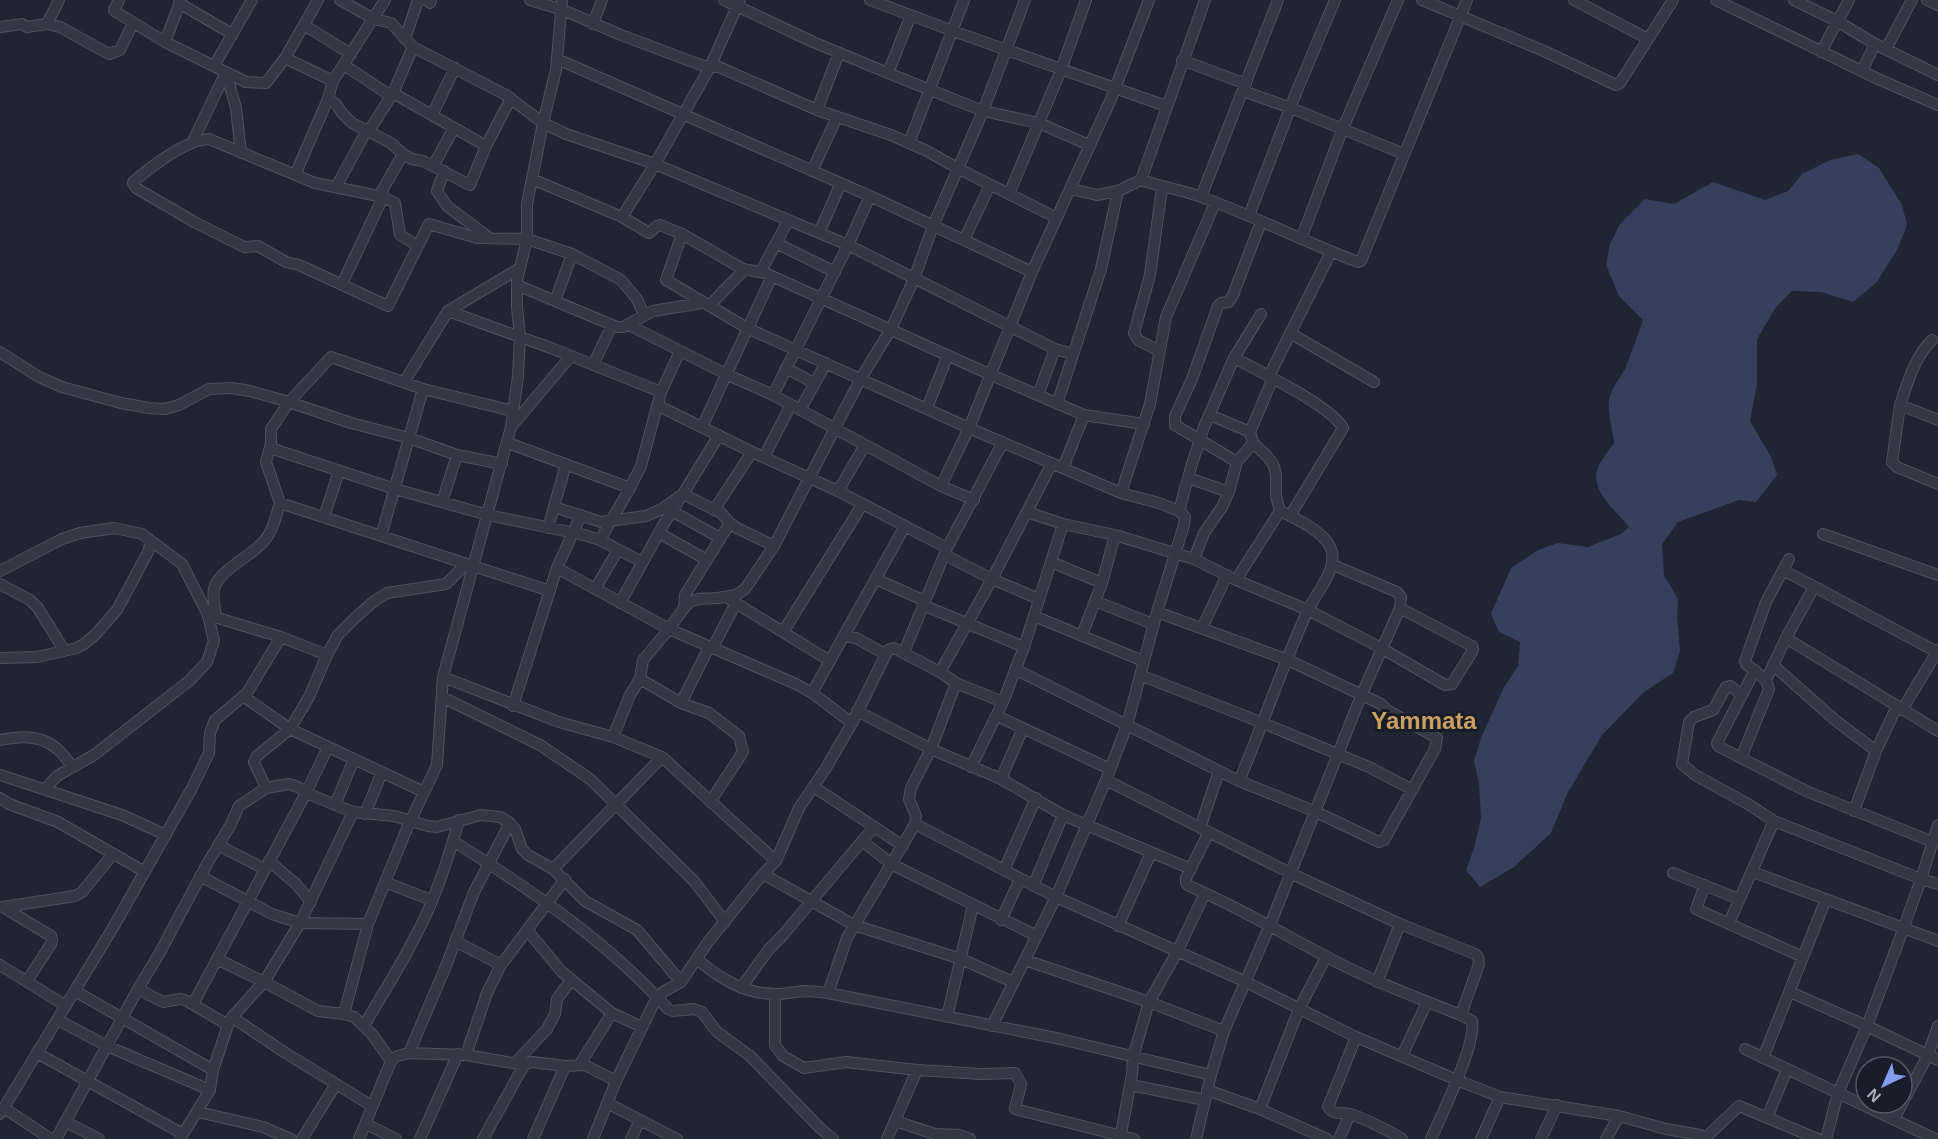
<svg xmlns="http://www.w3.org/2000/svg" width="1938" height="1139" font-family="Helvetica,sans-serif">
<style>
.water{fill:#36405c}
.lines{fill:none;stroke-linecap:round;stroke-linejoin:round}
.street-casing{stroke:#4e5260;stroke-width:12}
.street{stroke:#333844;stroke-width:10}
.labels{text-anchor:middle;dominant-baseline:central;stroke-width:6;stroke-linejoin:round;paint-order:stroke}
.district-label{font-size:24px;font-weight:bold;fill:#ca9f60;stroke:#191d29}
</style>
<rect width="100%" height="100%" fill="#202534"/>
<!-- water -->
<path class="water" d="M1858,154L1879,168L1902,205L1907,225L1897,250L1876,283L1853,302L1821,292L1792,291L1776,307L1757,339V384L1750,421L1771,457L1777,475L1756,502L1739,500L1678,522L1662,544L1664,575L1678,599L1677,617L1680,651L1673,673L1644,692L1602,735L1567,794L1551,833L1514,867L1480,887L1466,870L1474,848L1481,818L1479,783L1474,761L1481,738L1504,687L1518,666L1520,642L1499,632L1491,614L1511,568L1538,550L1558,543L1588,547L1621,534L1629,527C1618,513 1596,496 1596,476C1596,465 1608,452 1614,443L1609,412V400L1613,388L1625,369L1632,351L1643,320L1619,296L1606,265L1610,244L1620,224L1645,199L1674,204L1713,182L1765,200L1788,191L1802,174L1830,160Z"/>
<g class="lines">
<defs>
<path id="street" d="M119,0L114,10L116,12L165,42L246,82L266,83L285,58L318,0
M340,0L374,19L391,23L413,47L506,95L543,123L556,70L562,0
M426,0L430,3L431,0
M530,0L563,10L621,35L698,64L709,67H719L817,110L891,135L927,151L959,169L1057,218
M724,0L813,42L888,73L983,111L1039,123L1089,145
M870,0L953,31L1166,106
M1422,0L1544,51L1616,85L1620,83L1673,0
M1574,0L1648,39
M1716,0L1878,79L1938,105
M1794,0L1837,21L1875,44L1938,75
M1927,0L1938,5
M179,3L232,34
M47,24L59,0
M593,24L602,0
M304,25L351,54
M0,27L22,24L27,27L47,24L60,27L109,54L120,50L133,23
M405,39L418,0
M165,42L181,0
M1886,49L1912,0
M1821,52L1849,0
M285,58L333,81L328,99L336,104L342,113L352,123L391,143L403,154L412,159L423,161L470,185L486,146L511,98
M557,59L870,196L1032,272
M1182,60L1246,84
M344,65L391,96
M214,66L252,0
M1862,71L1875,44
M226,72L236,108L241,153
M888,73L911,15
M333,81L385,0
M1243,91L1291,108L1404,154
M393,93L486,146
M817,110L839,53
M432,115L455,68
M369,131L393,93L413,47
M192,143L226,72
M909,143L964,0
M433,166L454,128
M444,171L437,191L447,206L491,239
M812,171L837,117
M295,175L328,99
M532,179L622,217L649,233L657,226L660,225L682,234L743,269L765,273L989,374L1084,415L1144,424
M1141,180C1162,187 1183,190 1204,198C1256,217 1305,242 1358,262L1361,261L1467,0
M336,187L367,130
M1071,189L1097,195L1118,191L1141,180L1205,0
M1009,194L1061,70L1086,0
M379,196L403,154
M1201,197L1278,0
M1249,216L1296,93L1335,0
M622,217L655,164L710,67L740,0
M819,233L841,183
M682,234L666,280L747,328L969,428L1121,493L1159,503L1179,511L1185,517L1184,525L1157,612L1127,725L1106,780L1056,897L992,1026
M1301,239L1343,128L1398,0
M964,240L990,185
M776,243L835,272
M418,246L388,306L299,265L286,262L258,246L244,247L196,223L136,188L133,183L134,181C152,166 186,140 209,139L315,183L383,197L395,203L400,235L418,246L429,224L477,238L527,239L572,254L621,280L637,299L644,315
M761,271L788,221
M342,284L383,197
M517,285L617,327H623L653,311L702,303
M555,301L572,254
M709,306L745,269H743
M448,311L551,348L661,392
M629,325L726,374L773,395L941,486
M1290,333L1374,382
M1932,340C1914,358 1908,382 1900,405L1938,420
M1159,351L1138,340L1134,333L1150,275L1162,188
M0,352L39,377L62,387L121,403L149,408L165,409L179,405L209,389L232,388L250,391L289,402L351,423L409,438L457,455L502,464
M1234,358C1259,371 1331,406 1343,428L1290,516
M593,365L612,325
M786,368L814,383
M1269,376L1331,252
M404,382L448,311L520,268
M773,395L848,245L870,196
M1038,395L1055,349
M1057,404L1101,269L1118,191
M657,405L752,452L838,491L947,548
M1900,405L1892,462L1897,467L1938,484
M927,408L948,355
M800,410L826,363
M1210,415L1250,432
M511,427L570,357
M702,427L772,276
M508,443L630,488
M270,448L395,489L488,515L584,535L600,540L642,562
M764,457L791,405
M1237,462L1175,425V416L1192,379L1218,306L1221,303L1229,302L1233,295L1261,222
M1063,468L1084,415
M1188,478L1229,492
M838,491L865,445
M1121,493L1150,404L1166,317L1215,203
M974,500L941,486L969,428L1032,272L1111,99L1149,0
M442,502L457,455
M280,503L550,591
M554,507L601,522L646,516L662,509L683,494L719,435
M714,510L752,452
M672,511L720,538
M1179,511L1191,467L1204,427L1234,358L1261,314
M1027,512L1063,524L1115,535L1194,559L1236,580L1308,610L1383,649L1445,685L1452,684L1472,652L1473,649L1472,646L1400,608
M324,517L339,471
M548,528L566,464
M659,533L707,560
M1823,534L1938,575
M381,536L423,389
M600,540L630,488L641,466L661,392L680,351
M945,555L992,579L1039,599
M1194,559L1204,533L1222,507L1229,492L1237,462L1253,443L1250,432L1273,378
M1789,559L1766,602L1745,661L1746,664L1766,680L1786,638L1938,731
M1051,562L1102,583
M557,568L669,629L796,684L812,693L852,723
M1783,570L1937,652
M0,571L62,539L80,533L115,528L142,534L182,564L208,615L214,641L207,662L189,681L94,755L57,776L45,789
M876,579L925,601
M1236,580L1280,511L1276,496V474L1273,464L1267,456L1253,443
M0,584L30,600L38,608L64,650
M595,589L618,550
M726,597L830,661
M1095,601L1153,624
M620,603L665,522L683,494L721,513L730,523L737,528L774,546
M923,605L1024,647
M684,608L685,595L730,523
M211,616L281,637L327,655
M1034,616L1143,661
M216,617C215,609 212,597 214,589C218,570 252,556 264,541C273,531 276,516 280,503L266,462L271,443V429L289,402L331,357L423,389L513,411
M1202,628L1227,575
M783,632L862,505
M1082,635L1102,583L1115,535
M845,636L856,638L885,654
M1786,638L1814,587
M712,649L736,603
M904,652L947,548L1003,442
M0,658L37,657L77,648L84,644L95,635L117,610L148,552L151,541
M1773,665L1835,720L1876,751
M1015,669L1239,781L1314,811L1379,842L1384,840L1435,749L1437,738L1387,710L1381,704L1288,660L1157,612
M1755,670L1742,695L1730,686L1726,687L1713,710L1694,717L1689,722L1682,764L1695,775L1748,804L1774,821L1921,879L1938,884
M940,672L992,579L1052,463
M1140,675L1263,723L1369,767L1411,789
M443,677L559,722L613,737L662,757L776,861
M640,679L681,703L709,713L739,736L743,752L710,802
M812,693L905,526
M1742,695L1717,743L1718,746L1741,758L1769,689L1766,680
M243,696L290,729L424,792
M442,697L540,745L590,779L694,881L725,922
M681,703L709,647
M513,706L557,568L581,515
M1902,710L1938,650
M857,711L931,749L1001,779L1063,815L1191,869
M997,716L1110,769
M613,737L630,695L640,679L643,660L669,629L684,608L690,602L698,599L718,598L736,595L745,589L774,546L861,378L891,329L914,279L933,226L983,111L1025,0
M0,740C18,736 41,735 56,748C62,752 67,760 72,766
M1741,758L1806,791L1933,842
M971,767L1003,702L1024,647L1063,524
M0,775L122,815L166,835
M1001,779L1023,728
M1106,780L1290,873L1400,924L1475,954L1478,957L1479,964L1461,1015
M1239,781C1263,725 1282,666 1308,610C1316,593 1336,572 1332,552C1328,534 1296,518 1280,511
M814,787L903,846
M266,788L254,762L257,756L290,729L309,697L327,655L338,635L356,617L373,602L387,593L446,584L465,565
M0,798L9,804L58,822L145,872
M335,805L354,759
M1854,811L1876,751L1897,706
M365,814L382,772
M915,824L1056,897L1246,982L1356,1037L1457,1080L1500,1097L1481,1139
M1200,828L1219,771
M1209,832L1186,878V883L1189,886C1237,906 1281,933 1327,957C1370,980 1415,997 1461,1015L1472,1021C1477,1043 1441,1116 1431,1139
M453,841C530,889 607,941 668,1009L673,1011L694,1009L702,1012L716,1031L750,1056L820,1128L833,1139
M862,841L893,865L1037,936
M218,845L265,869
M269,861L296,884L311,902
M553,869L662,757
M1004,870L1036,798
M1753,872L1938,941
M1673,873L1739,899
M763,874L854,925L961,959L1013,982
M200,876L272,914L300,923L368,924
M385,882L431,900
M1705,885L1696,909L1803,957
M1033,886L1063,815
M3,907L75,896L82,892L113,854
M3,907L51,936L52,940L51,944L27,981
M1001,920L1020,879
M1729,923L1774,821
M1118,926L1151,853
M527,930L562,972L612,1013L642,1027
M455,941L501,965
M217,959L264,982L300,923L353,812
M697,959C720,979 745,994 776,994C786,994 795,992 804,991C812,991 820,992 828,993L1056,1038L1211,1075
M1025,960L1149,1002L1224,1031
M0,965L66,1006
M1377,982L1400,924
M741,988L769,949L783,935L873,828
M138,989L163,1002L180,999L187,1001L228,1025
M75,991L213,1070
M1790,992L1867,1026L1938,1060
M828,993L847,938L915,824L916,816L909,799L911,788L931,749L956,683
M775,994V1045L783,1056L804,1068L846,1062L917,1070L982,1074L1015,1073L1021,1084L1015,1109L1134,1139
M193,1004L306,793L328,747
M344,1014L368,924L408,826L437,765L443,677L511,427L518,376L520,337L517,307V280L527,239V204L543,123L566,134L655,164L848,245L1055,349L1073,354
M232,1017L284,1052L372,1106
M947,1017L973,905
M58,1020L107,1046L210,1090
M364,1026C381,996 400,967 415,937C435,901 448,860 459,820
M1356,1037L1328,1107C1334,1116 1341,1112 1350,1114C1359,1116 1396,1134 1402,1139
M1745,1049L1935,1139
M37,1053L183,1134
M409,1053L446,966L474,892L510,823
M466,1055L487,993L501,965L565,879
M1402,1056L1427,1002
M1763,1058L1826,899
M515,1063L547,1029L555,1014L557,999L571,980
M580,1064L612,1013
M1131,1085L1205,1100
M1207,1090L1260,1109L1327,1139
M1500,1097L1619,1116L1666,1129L1700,1135L1704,1139
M607,1103L677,1139
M4,1108L51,1139
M1260,1109L1299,1009L1326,957
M198,1112L263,1127L291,1139
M0,1114L114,926L192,788L209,753L210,733L215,720L247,693L281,637
M1767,1118L1787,1069
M1894,1119L1928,1055L1938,1026
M895,1121L935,1134L959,1135L970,1139
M66,1122L99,1139
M366,1124L396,1139
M56,1139L138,989L159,954L207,864L230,826L239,806L266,788L289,784L298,787L306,793L353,812L394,816L428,826L437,827L481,815L500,817L510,823L515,829L522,849L528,855L553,869L585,901L637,930L681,982
M180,1139L210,1090L213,1070L228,1025L232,1017L264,982L318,1011L344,1014L354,1017L372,1034L391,1061
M302,1139L336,1084
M359,1139L391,1061L397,1056L409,1053L466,1055L524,1065L532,1062L565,1066L585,1065L616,1081
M420,1139L458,1054
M483,1139L524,1065
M533,1139L565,1066
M593,1139L616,1081L653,1005L663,992L681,982L708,942L763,874L776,861L799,808L826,768L852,723L888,650L894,648L940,672L956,683L1003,702
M631,1139L640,1120
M887,1139L917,1070
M1120,1139L1132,1075L1133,1057L1149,1002L1177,952L1205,893
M1196,1139L1211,1075L1224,1031L1270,925L1361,696L1400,608L1401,597L1397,592L1333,565
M1339,1139L1350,1114
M1541,1139L1557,1105
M1606,1139L1619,1116
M1704,1139L1739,1106L1818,1139
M1826,1139L1838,1093L1867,1026L1904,927L1921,879L1938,825"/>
</defs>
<!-- street casing -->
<use href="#street" class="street-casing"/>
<!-- street -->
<use href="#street" class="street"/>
</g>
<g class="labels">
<!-- district labels -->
<g class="district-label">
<text x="1424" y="720">Yammata</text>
</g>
</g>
<!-- north arrow -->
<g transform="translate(1884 1085) rotate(224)"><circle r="28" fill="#191d29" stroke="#545966" stroke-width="1.5"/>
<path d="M0-4.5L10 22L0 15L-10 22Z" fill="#859def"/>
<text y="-9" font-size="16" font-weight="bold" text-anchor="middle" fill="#adb2c2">N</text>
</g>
</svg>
